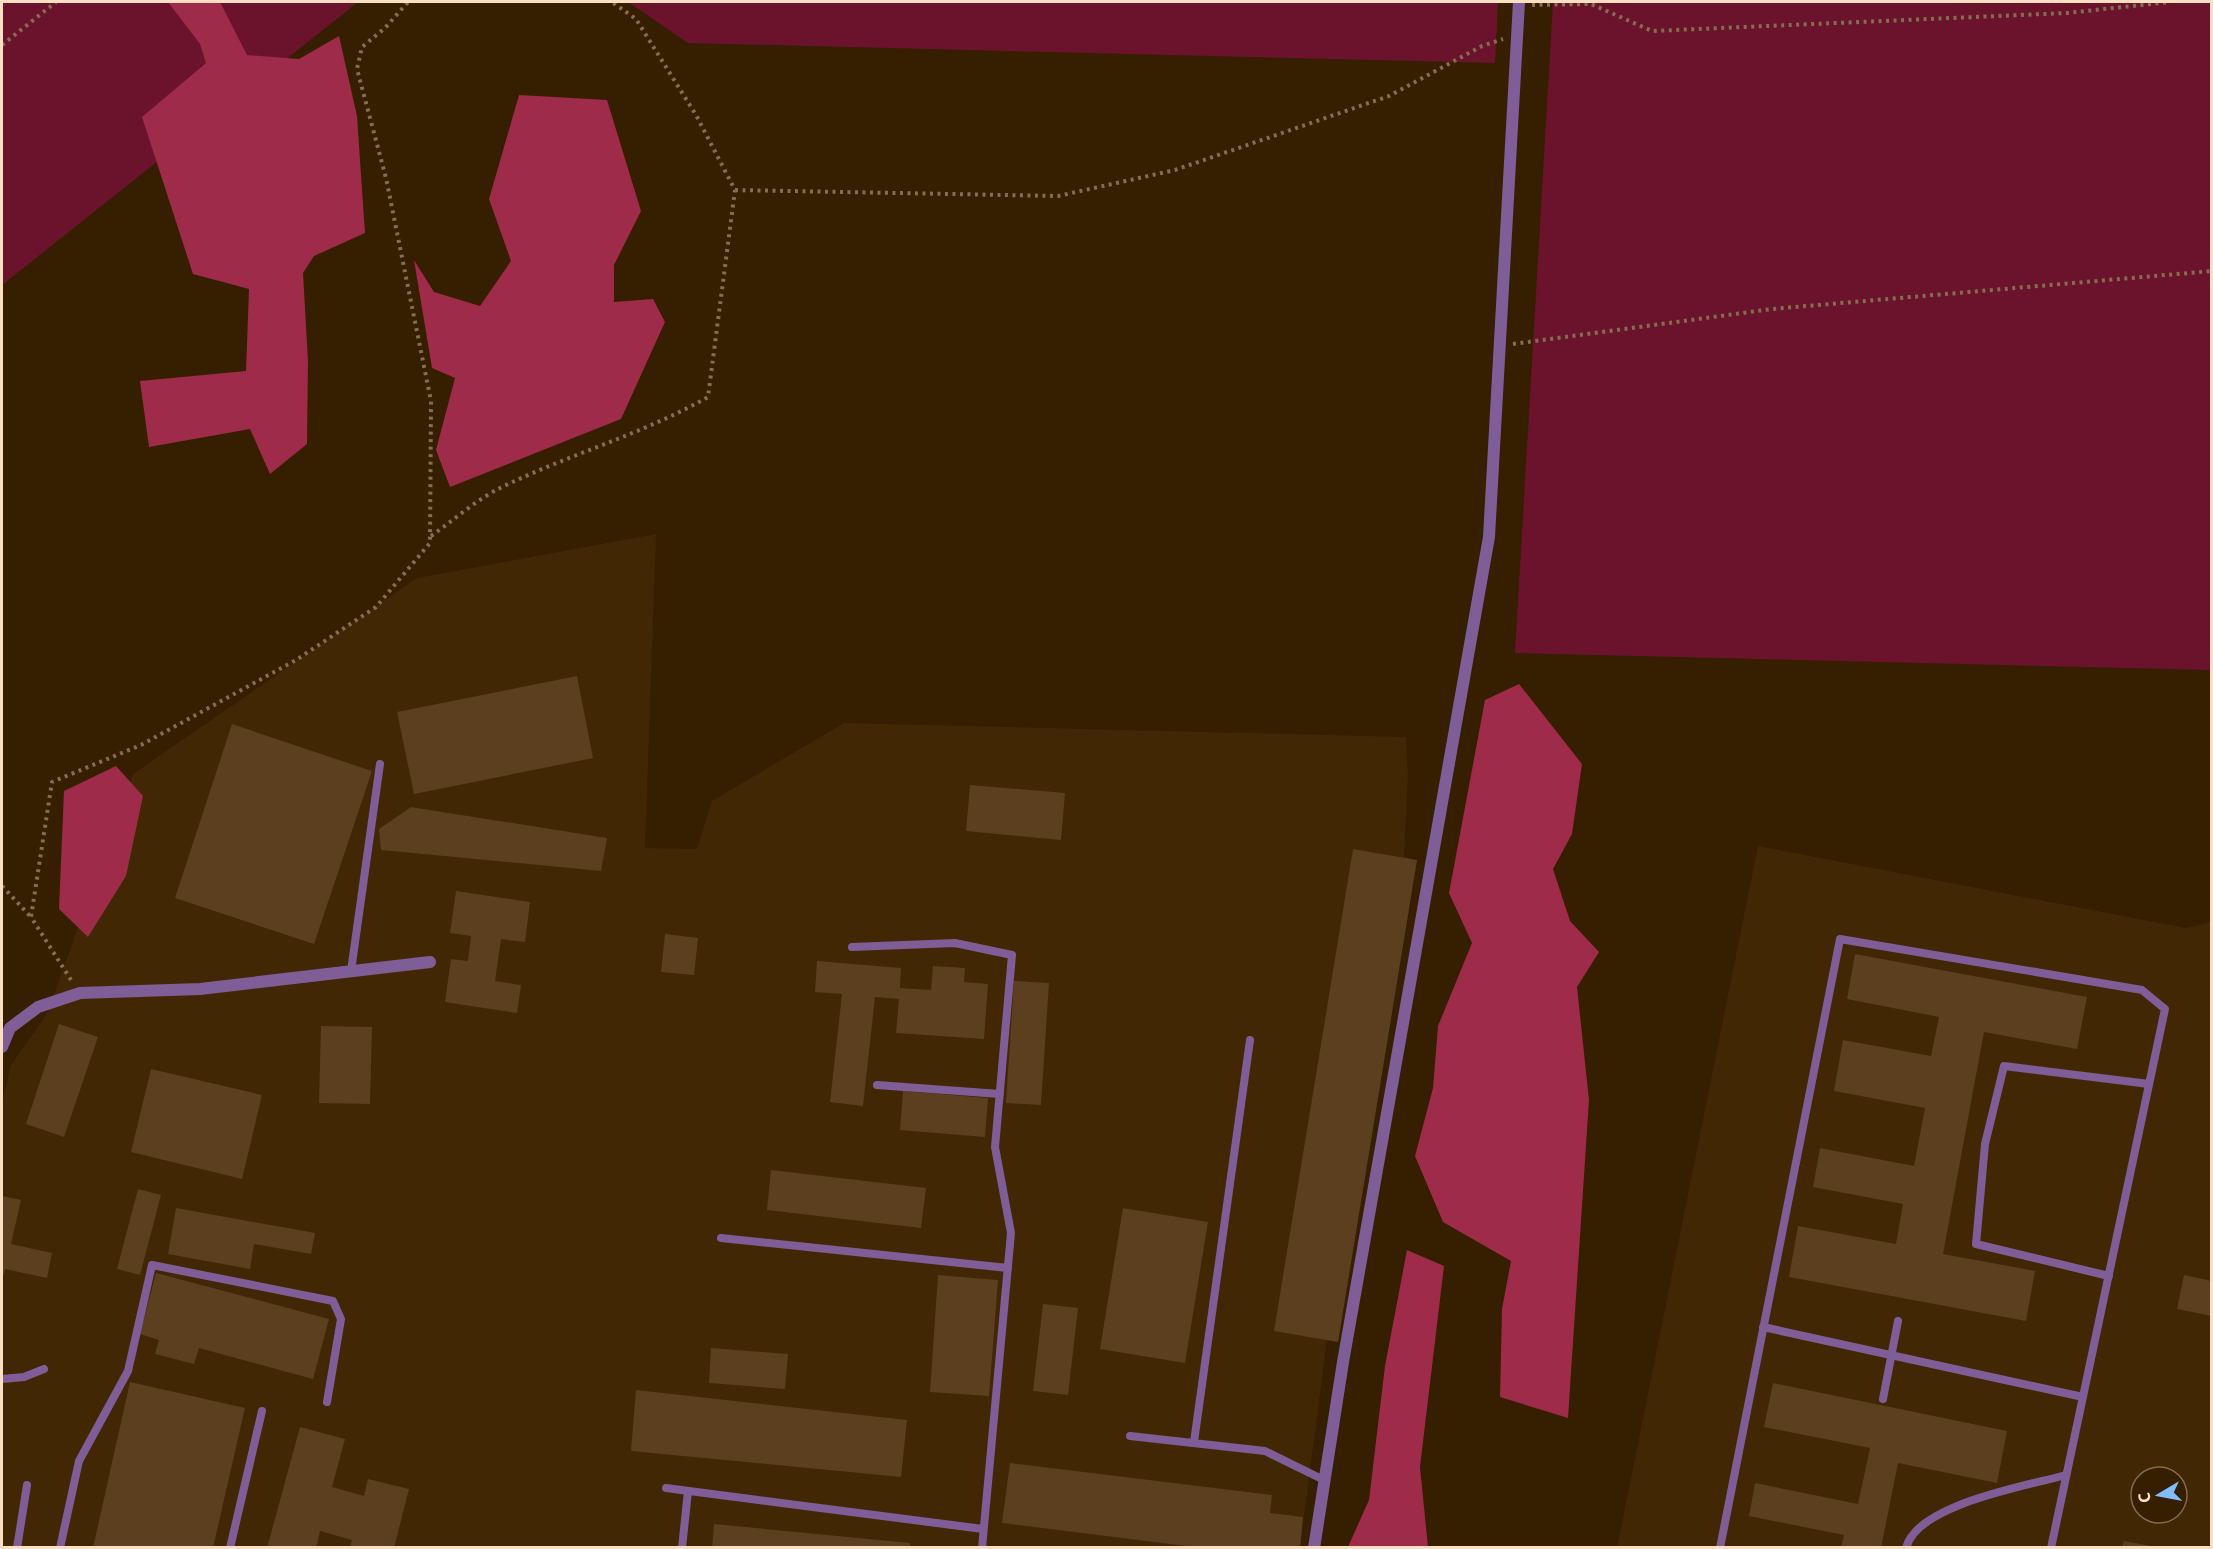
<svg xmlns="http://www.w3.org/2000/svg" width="2213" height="1549" font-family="'Noto Sans',sans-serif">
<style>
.built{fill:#422704;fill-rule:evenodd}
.green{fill:#6b132d}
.forest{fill:#9d2b49}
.building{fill:#5b3f1f}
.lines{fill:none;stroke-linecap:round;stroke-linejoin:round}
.path{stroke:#866d4f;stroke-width:4;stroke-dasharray:3 4.5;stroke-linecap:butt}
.service{stroke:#7f5e98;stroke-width:8}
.minor{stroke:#7f5e98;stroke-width:12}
.tertiary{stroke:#7f5e98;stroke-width:12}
</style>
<rect width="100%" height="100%" fill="#361e00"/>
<!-- built -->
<path class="built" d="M656,534L645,848L697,849L712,801L844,723L1406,737L1408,774L1404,857L1417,860L1338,1342L1327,1340L1300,1547L2,1548V1103L11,1065L47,1014L133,774L417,578Z
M1758,846L2186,928L2211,922V1547L1617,1548ZM2141,1477H2177V1513H2141Z"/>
<!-- green -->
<path class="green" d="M2,2H358L2,285Z
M628,2H1498L1495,63L688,43Z
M1553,2H2211V670L1515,653Z"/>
<!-- forest -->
<path class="forest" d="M168,2H220L247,55L299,59L339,36L357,116L365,233L314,256L303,273L308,361L307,444L270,474L250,429L149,447L140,381L246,371L249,289L193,274L142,117L206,63L200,44Z
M519,95L607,100L641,211L614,265V302L653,299L665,322L621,419L450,487L436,450L455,378L432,368L414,260L434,292L480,306L511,261L489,199Z
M1519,684L1582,764L1572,834L1553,869L1570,921L1599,952L1577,987L1589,1100L1568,1418L1500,1397L1502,1309L1511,1261L1443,1222L1415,1156L1433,1088L1438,1026L1472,943L1449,893L1485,700Z
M116,766L143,796L126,876L88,937L59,909L64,791Z
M1407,1250L1444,1266L1420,1467L1428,1547H1348L1369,1500L1385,1366Z"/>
<!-- building -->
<path class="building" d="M577,676L593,758L414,794L397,712Z
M232,724L372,771L314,944L175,898Z
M970,785L1065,793L1061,840L966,831Z
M411,807L607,838L601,871L381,850L379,829Z
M1353,849L1417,860L1338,1342L1274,1331Z
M456,891L530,902L525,942L501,939L495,981L521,985L517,1013L445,1002L451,959L468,961L471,936L450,933Z
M665,934L698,938L694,975L661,972Z
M1855,954L2087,997L2077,1049L1984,1032L1943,1254L2035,1271L2026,1321L1789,1277L1798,1226L1896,1244L1903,1204L1813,1187L1820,1148L1914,1166L1925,1108L1834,1091L1843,1040L1931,1056L1939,1017L1847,999Z
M817,961L901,968L900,988L931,990L933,966L965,968L964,982L988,984L984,1039L896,1033L899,999L875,997L863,1106L830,1102L842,994L815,992Z
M1014,981L1049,983L1041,1105L1006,1103Z
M59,1024L98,1037L64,1137L26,1124Z
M321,1026L372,1027L370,1104L319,1103Z
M151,1069L262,1095L242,1179L131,1152Z
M903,1091L988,1098L985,1137L900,1130Z
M771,1170L926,1188L921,1228L767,1210Z
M138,1189L161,1195L140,1275L117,1269Z
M2,1196L21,1200L11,1244L52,1253L47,1278L5,1269L2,1281Z
M176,1208L315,1233L311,1254L254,1244L250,1269L168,1254Z
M1123,1208L1208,1222L1185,1363L1100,1349Z
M156,1273L329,1319L313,1379L199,1348L194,1364L155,1354L159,1340L140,1334Z
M938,1275L998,1280L989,1396L930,1392Z
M2184,1275L2212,1281V1316L2177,1309Z
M1043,1304L1078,1308L1068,1395L1033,1391Z
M711,1348L788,1354L785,1389L709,1383Z
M130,1382L245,1408L213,1548H93Z
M1773,1383L2007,1431L1997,1483L1898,1463L1881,1548H1841L1844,1535L1749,1516L1755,1483L1858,1504L1870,1448L1764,1427Z
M636,1390L907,1420L901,1477L631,1451Z
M300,1427L345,1439L332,1487L364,1496L368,1479L409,1489L394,1548H350L352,1540L320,1531L316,1548H267Z
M1010,1463L1272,1495L1270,1513L1303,1517L1300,1548H1202L1002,1523Z
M714,1524L910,1543V1548H712Z
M2124,1541L2151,1546V1548H2122Z"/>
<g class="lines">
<!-- path -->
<path class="path" d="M1532,5L1591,4L1652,31L2067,13L2170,2
M2,45L56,2
M735,190L1058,196L1175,170L1389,96L1482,46L1503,39
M1513,344L1772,309L2212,271
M431,536C454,520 477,499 502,487C570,454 643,434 708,397L735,190L696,115L636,19L612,2
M2,886L31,917
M71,980L31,917L52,782L141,745L296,660L376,607L430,543L431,401L386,178L357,69L362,47L385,28L408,2"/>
<!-- service -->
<path class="service" d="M852,947L955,943L1012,955L995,1147L1011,1233L982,1548
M351,971L380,764
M877,1085L1000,1094
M721,1238L1008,1268
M2109,1276L1976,1244L1985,1144L2004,1066L2149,1084
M1763,1327L2083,1397
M2,1379L24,1377L44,1369
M1883,1399L1898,1321
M1130,1436L1265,1451L1326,1481
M1194,1442L1250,1040
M666,1488L983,1529
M17,1548L27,1485
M60,1548L79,1461L128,1371L152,1265L333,1301L341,1319L327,1402
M230,1548L262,1411
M682,1548L688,1491
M1720,1548L1840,939L2142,990L2165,1009L2051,1548
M1906,1548C1917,1504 2027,1486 2066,1475"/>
<!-- minor -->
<path class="minor" d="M2,1047L10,1028L38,1007L80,993L200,989L430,962"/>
<!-- tertiary -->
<path class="tertiary" d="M1314,1548L1343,1362L1489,537L1519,2"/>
</g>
<!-- border -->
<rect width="2213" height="1549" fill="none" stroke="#fadfc2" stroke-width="6"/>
<!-- north arrow -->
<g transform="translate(2159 1495) rotate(260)"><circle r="28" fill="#361e00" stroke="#846b4e" stroke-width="1.5"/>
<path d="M0-4.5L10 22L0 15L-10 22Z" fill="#80bdfa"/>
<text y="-9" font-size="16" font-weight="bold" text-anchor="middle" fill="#fadfc2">С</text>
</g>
</svg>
